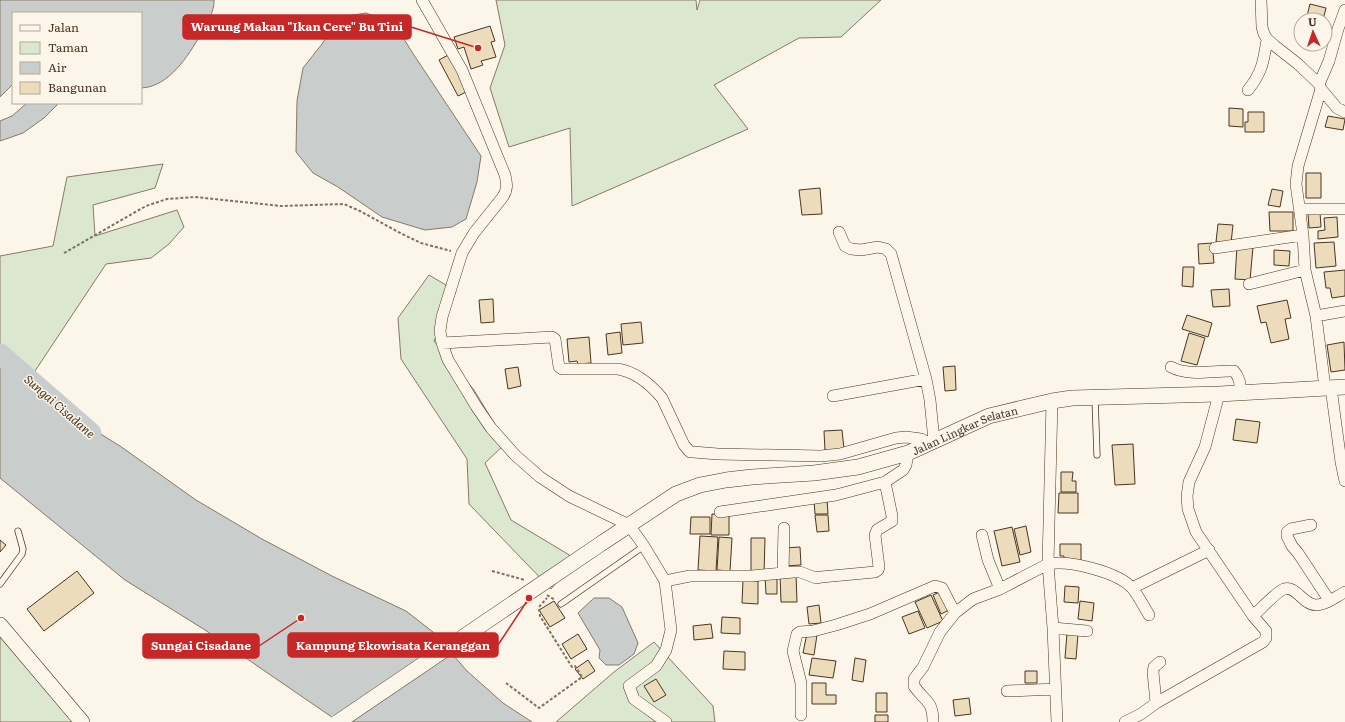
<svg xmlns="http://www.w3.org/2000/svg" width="1345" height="722" font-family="Literata,serif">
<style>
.green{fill:#dce7d0;stroke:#887966}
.water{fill:#c9cecd;stroke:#887966}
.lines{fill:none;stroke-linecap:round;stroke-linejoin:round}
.river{stroke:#c9cecd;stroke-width:21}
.building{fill:#ecdcbc;stroke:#4a3520}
.lane-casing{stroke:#4a3520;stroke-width:7}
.street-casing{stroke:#4a3520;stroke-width:12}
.secondary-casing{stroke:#4a3520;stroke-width:16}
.path{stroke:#7f6f5c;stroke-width:2;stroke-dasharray:3 2;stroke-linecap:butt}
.lane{stroke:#fbf6e9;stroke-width:5.5}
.street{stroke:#fbf6e9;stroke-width:11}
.secondary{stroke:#fbf6e9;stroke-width:15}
.secondary-bridge-casing{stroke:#4a3520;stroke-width:16;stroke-linecap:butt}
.secondary-bridge{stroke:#fbf6e9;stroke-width:15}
.labels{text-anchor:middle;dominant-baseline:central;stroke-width:3;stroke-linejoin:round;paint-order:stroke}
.street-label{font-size:11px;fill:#4a3520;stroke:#fbf6e9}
.water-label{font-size:12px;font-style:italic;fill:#4a3520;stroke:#fbf6e9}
.leader{fill:none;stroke:#c62828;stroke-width:1.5}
.callout-dot{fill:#c62828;stroke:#fbf6e9;stroke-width:1.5}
.callout{fill:#c62828;stroke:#c62828;stroke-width:1.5}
.callout-label{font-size:12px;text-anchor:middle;font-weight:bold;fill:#fff}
</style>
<rect width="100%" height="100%" fill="#fbf6e9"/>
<!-- green -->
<path class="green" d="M496,0H696L697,10L700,0H881L841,37L799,38L714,85L748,129L572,206L570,128L509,147L490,88L505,45Z
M163,164L155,188L93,205L95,236L177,210L184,227L169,244L151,258L106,264L29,380L0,347V256L53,246L67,177Z
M429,275L456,291L434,341L474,390L506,443L485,463L511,520L576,559L551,589L469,504L467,459L401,359L398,318Z
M0,618H1L89,722H0Z
M654,642L713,706L715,722H556L614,672Z"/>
<!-- water -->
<path class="water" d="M0,0H214C215,11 206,25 201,34C188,56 169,87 141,88V13H13V84L0,97Z
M366,13L394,23L412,52L481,156L477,182L466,219L452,227L425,230L382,217L338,187L313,173L296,152L297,101L303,68L322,44L340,17Z
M27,103H59L44,118L23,133L0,141V121L12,116Z
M0,346L29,378L60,409L120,446L196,500L262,539L332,576L406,611L433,632L467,671L503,703L532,722H339L205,630L125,580L0,478Z
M594,598H609L622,607L638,643L634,654L619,665H606L599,658L600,650L578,613Z"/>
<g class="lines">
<!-- river -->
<path class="river" d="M0,354L91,433"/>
</g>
<!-- building -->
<path class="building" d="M1310,4L1326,8L1323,20H1306Z
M490,26L495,41L491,42L496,57L481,61L483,65L471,69L464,47L458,49L454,37Z
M450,54L468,91L458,96L439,60Z
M1229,108L1243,109V127L1229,126Z
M1248,112H1264V132H1245V122H1248Z
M1328,116L1345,119L1343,130L1325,127Z
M1306,173H1321V198H1306Z
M820,188L822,214L802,215L799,190Z
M1272,189L1283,191L1280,207L1268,205Z
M1269,212H1293V231H1270Z
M1320,212L1321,227L1309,228L1308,213Z
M1337,217L1338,237L1318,239V231L1325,230L1324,218Z
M1218,224L1233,225L1231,243L1216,242Z
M1334,242L1336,266L1316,268L1314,243Z
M1212,243L1214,263L1199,264L1198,244Z
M1237,246L1253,247L1250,280L1235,279Z
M1274,250L1290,251L1289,266L1274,265Z
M1183,267H1194L1193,287L1182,286Z
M1345,270V296L1332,298L1330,288H1326L1324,272Z
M1229,289L1230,306L1213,307L1211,290Z
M493,299L494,322L481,323L479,300Z
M1287,300L1291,318L1285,319L1289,339L1271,343L1266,322L1261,323L1257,306Z
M1187,315L1212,323L1208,337L1182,329Z
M641,322L643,343L623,345L621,324Z
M620,332L622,353L608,355L606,334Z
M1189,333L1205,338L1197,365L1181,361Z
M589,337L591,363L578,364L577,361L569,362L567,339Z
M1344,342L1345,370L1331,372L1327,345Z
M955,366L956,390L945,391L943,367Z
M518,367L521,386L508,389L505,369Z
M1236,419L1260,422L1257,443L1233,440Z
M842,430L844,449L825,451L824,431Z
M1133,444L1135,484L1115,485L1112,445Z
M1061,472H1073L1072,481H1076V492H1061Z
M1059,493H1078V513H1058Z
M827,499L828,514H815L814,500Z
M712,514L729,515V535H711Z
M815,515H828L829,531L817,532Z
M691,517H710V534H690Z
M1026,526L1031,552L1020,555L1014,529Z
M1012,527L1020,562L1002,566L994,531Z
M700,536L718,537L716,571L698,570Z
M719,537L732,538L730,571L717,570Z
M751,538H765L764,574L751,573Z
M0,540L6,545L0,552Z
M1060,544H1081V561H1064V556H1060Z
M800,547L801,565L785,566L784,548Z
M77,571L94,593L44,631L27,609Z
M796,574L797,602H781L780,575Z
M765,576H777V594H766Z
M743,580L758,581V604L742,603Z
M1065,586L1079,587L1078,603L1064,602Z
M942,591L951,609L941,614L933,595Z
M931,595L943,621L927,628L915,602Z
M554,601L565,618L550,627L539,610Z
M1080,601L1094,603L1092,621L1078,619Z
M819,605L821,623L809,624L807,607Z
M918,611L925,628L909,634L902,617Z
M722,617L740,618V634L721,633Z
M711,624L713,638L694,640L693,626Z
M807,633L817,635L814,655L803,653Z
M1067,633L1078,634L1076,659L1065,658Z
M578,634L587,649L571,659L562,644Z
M724,651L745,652V670L723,669Z
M812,658L836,661L833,678L809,675Z
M855,658L866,660L863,682L852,680Z
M588,660L595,671L583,679L575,669Z
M1025,671H1037V683H1025Z
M656,679L666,695L654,702L644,686Z
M812,683H826V695H836V704H812Z
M876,693H887V712H876Z
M969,698L971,714L955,716L953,700Z
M875,715H888V722H875Z"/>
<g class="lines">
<defs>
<path id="lane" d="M1095,399L1097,455
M0,584L22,554L23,549L18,531
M561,604L644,546"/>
<path id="street" d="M422,0L462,70L505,175C507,184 508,190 502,198L474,233L462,253L442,317L440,331L442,343L448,360L476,406L491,428L515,455L540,477L569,496L629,525L644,546L665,581L671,630L666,650L656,666L629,686L634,699L666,722
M1261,0L1262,27L1264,34L1267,39L1275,46L1298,64L1319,84L1321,89L1337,108L1345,112
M1319,84L1329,61L1338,29L1345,10
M1321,89L1298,166L1296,184L1303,235L1305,270L1316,316L1325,388
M1248,90C1262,73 1264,60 1267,39
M1300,209H1345
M839,232L845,246L851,249L861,250L878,247L886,249L891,254L926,379L930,400L934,441
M1215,248L1303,235
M1249,284L1305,270
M1316,316L1345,311
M442,343L552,337L555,339L559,367L562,369H618C636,372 651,385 662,398L684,445L690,452H693L718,454L821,456L840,454L896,438L906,437L921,439L929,444
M1171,367C1190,377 1214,370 1234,371C1240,378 1240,384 1241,393
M1331,388L1341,462L1345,481
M833,396L926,379
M1052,401L1048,564L1053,628L1057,722
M720,512L836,495L885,482L903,470L906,465L908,453
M1311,525L1291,529L1287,532V536L1292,546L1298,553L1329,600
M982,535L988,560L1000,589
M783,573L784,528
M665,581L690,576H752L793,572H800L816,578L821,577L875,572L878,570L879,567L875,535L877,530L892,521V516L885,482
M1132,588L1209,550
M1253,616C1260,610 1276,592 1284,589C1296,585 1303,605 1316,605C1326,605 1337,596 1345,592
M1053,628L1087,631
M1007,691L1056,689
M1156,703L1153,672L1154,667L1160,662
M801,715V683L793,651L797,634L800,632L813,631L836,625L870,614L935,586L942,588L955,613L973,599L1000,589L1048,564C1069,560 1119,572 1133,589C1139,597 1144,607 1149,615
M933,722C933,700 925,702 914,686V679L923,667L940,632L955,613
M1125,722L1141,714L1156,703L1263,642L1266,638V631L1253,616L1196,532L1188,509L1187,496L1189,482L1205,447L1219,394"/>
<g id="secondary">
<path id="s1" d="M602,543L676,494L700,485L726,480L752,477L814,473L858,467L908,453L989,416L1052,401L1072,398L1219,394L1345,387"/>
<path d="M0,625L82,722"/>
</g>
</defs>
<!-- lane casing -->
<use href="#lane" class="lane-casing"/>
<!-- street casing -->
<use href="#street" class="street-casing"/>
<!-- secondary casing -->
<use href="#secondary" class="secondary-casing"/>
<!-- path -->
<path class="path" d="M64,253L146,206L167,199L195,197L281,206L344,204L360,211L402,234L421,243L451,251
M492,571L525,580
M547,595L555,600
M506,683L539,708L582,677L575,666L572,667L540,616L539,607L547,598"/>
<!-- lane -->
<use href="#lane" class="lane"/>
<!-- street -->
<use href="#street" class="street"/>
<!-- secondary -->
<use href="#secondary" class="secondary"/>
<defs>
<path id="secondary-bridge" d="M338,722L602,543"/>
</defs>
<!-- secondary-bridge casing -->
<use href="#secondary-bridge" class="secondary-bridge-casing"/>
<!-- secondary-bridge -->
<use href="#secondary-bridge" class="secondary-bridge"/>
</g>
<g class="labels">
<!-- street labels -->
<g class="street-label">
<text stroke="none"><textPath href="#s1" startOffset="387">Jalan Lingkar Selatan</textPath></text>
</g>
<!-- water labels -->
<g class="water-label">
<text transform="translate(60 406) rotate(41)">Sungai Cisadane</text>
</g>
</g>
<!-- callouts -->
<path class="leader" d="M478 48L411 27M529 598L498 645M301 618L259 646"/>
<g class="callout-dot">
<circle cx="478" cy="48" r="4"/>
<circle cx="529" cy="598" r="4"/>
<circle cx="301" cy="618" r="4"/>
</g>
<g class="callout">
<rect x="183" y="15" width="228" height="24" rx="4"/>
<rect x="288" y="633" width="210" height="24" rx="4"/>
<rect x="143" y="634" width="116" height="24" rx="4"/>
</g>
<g class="callout-label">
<text x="297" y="31">Warung Makan "Ikan Cere" Bu Tini</text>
<text x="393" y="650">Kampung Ekowisata Keranggan</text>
<text x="201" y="650">Sungai Cisadane</text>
</g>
<!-- legend -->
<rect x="12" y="12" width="130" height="92" fill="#fbf6e9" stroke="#b4a999"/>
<rect x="20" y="25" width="20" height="6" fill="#fbf6e9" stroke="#b4a999"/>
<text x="48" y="32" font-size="12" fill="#4a3520">Jalan</text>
<rect x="20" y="42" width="20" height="12" fill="#dce7d0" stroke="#b4a999"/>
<text x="48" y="52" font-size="12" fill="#4a3520">Taman</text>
<rect x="20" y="62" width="20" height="12" fill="#c9cecd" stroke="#b4a999"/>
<text x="48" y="72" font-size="12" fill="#4a3520">Air</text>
<rect x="20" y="82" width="20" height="12" fill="#ecdcbc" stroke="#b4a999"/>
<text x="48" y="92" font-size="12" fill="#4a3520">Bangunan</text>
<!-- north arrow -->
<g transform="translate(1313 32) rotate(357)"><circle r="19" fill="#fbf6e9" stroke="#b4a999"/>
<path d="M0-3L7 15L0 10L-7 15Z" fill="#c62828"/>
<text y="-6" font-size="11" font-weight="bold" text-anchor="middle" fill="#4a3520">U</text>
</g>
</svg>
